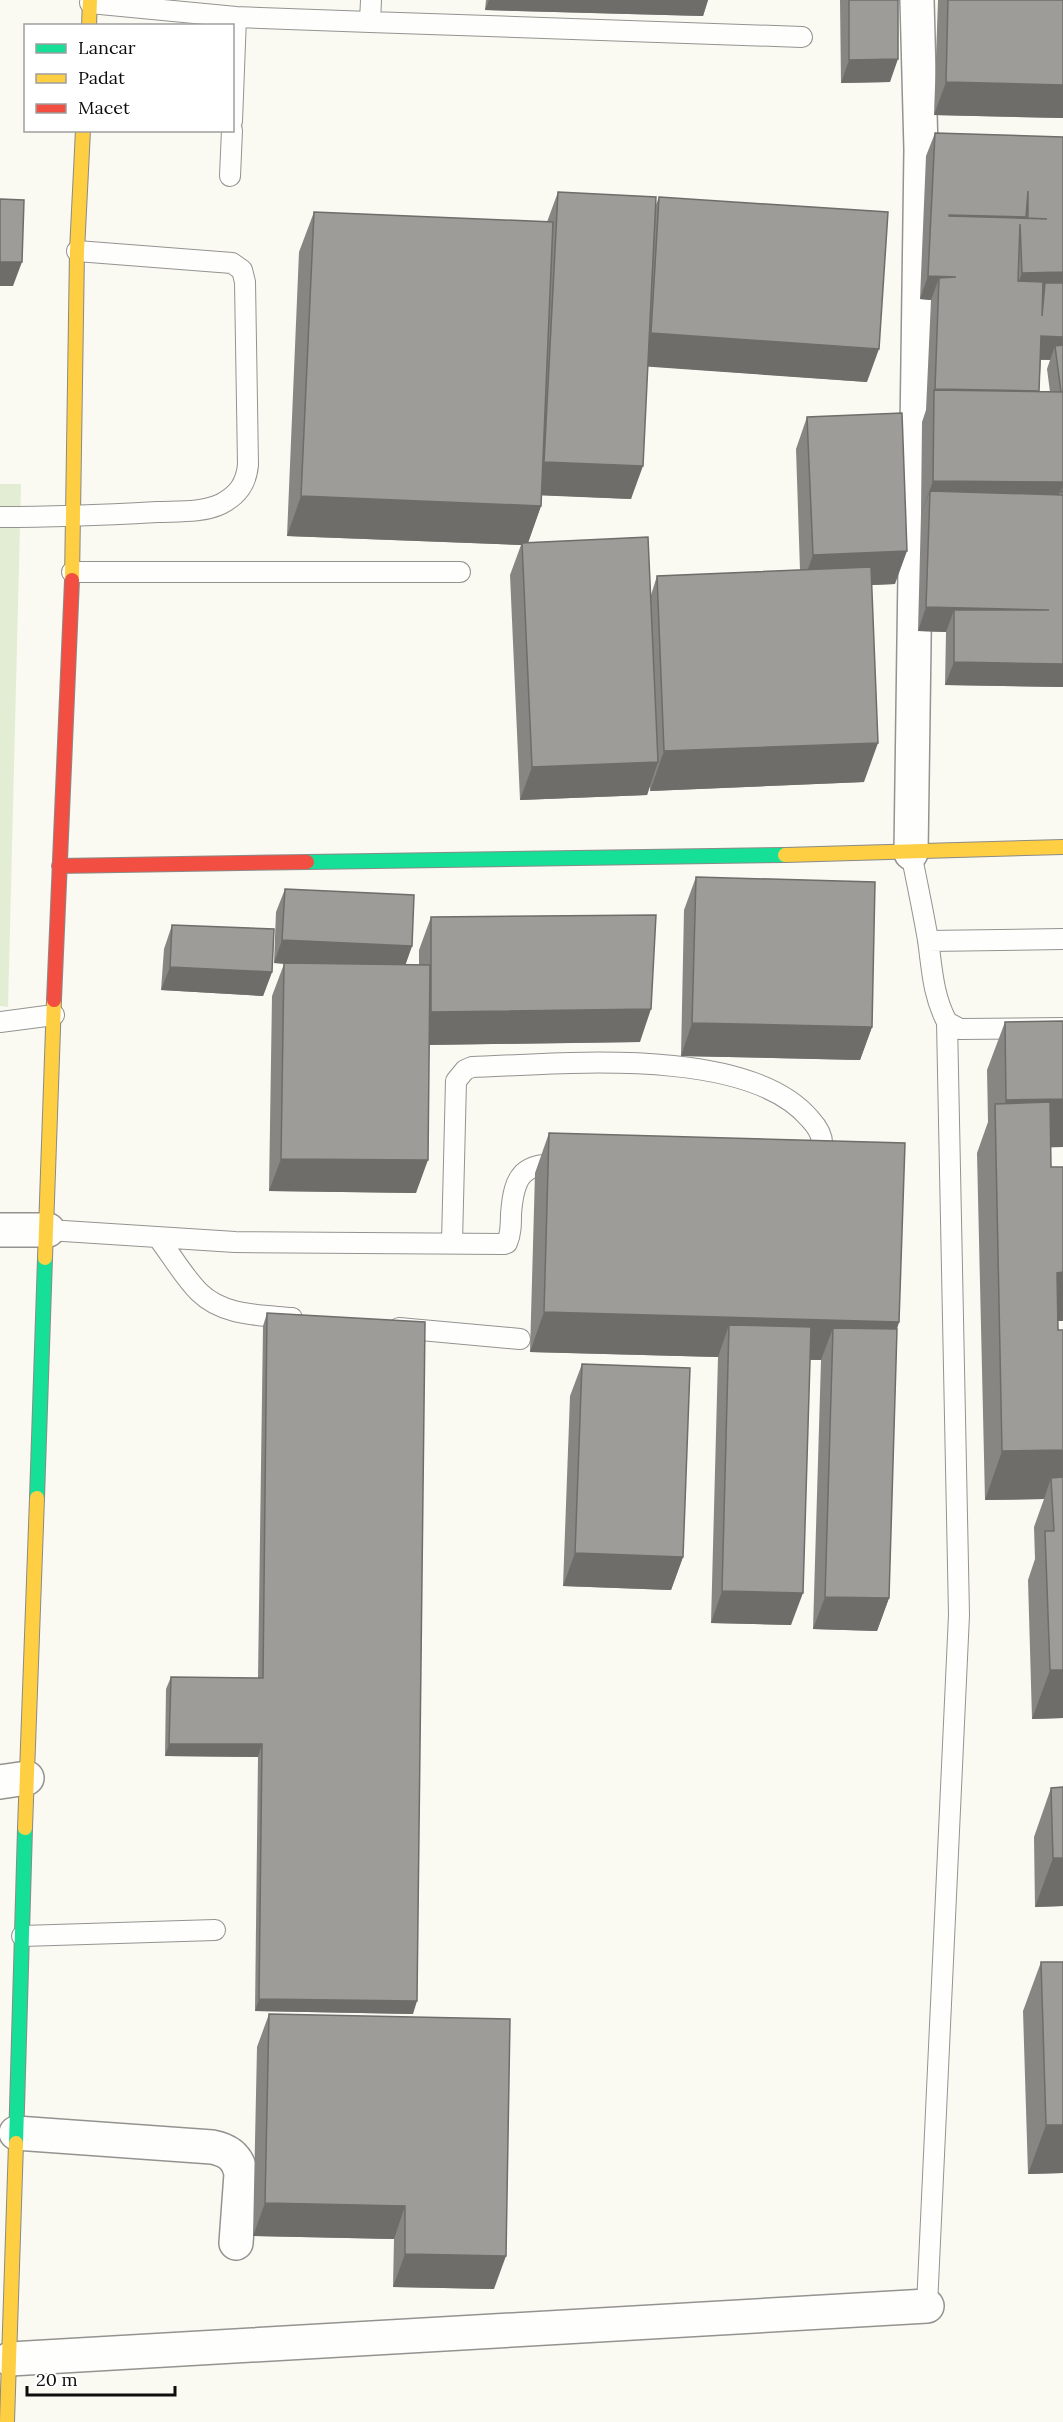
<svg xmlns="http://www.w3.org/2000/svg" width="1063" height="2422" font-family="Lora,serif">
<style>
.green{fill:#e2edd4}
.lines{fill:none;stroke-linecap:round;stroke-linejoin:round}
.lane-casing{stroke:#949390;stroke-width:22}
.street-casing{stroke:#949390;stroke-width:36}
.fast-casing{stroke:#8a8a87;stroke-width:16}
.slow-casing{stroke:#8a8a87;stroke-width:16}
.jam-casing{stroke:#8a8a87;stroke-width:16}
.lane{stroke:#fefefd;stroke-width:20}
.street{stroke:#fefefd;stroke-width:33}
.fast{stroke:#16e098;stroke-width:14}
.slow{stroke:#ffcf43;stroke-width:14}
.jam{stroke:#f24e42;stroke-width:14}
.wall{fill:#878683;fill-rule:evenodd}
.shaded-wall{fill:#6e6d6a}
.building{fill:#9d9c98;stroke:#6e6d6a;stroke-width:1.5;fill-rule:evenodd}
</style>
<rect width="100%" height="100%" fill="#faf9f2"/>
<!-- green -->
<path class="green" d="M0,484H21L8,1007L0,1006Z"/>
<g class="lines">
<defs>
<path id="lane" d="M371,0L370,22L802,37
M90,3L236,17L370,22
M232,121L236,17
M230,176L232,130
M0,517C52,517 104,515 157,512C177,511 202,513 221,504C238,495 246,484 248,465L245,282L242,270L232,263L77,251
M72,572H460
M911,853C917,882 923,911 928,940C932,969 933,996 947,1022L959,1615L927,2306
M928,941L1063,939
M0,1022L54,1015
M947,1022L960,1029L1063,1028
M48,1230L235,1242L504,1244L507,1243C511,1234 511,1224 511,1214C514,1174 523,1163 563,1164
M159,1239C172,1256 184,1277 199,1292C223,1316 260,1315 292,1318
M452,1242L456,1081L465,1070L472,1067C560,1064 748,1045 810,1119C823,1133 827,1147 815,1163
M399,1328L520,1339
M22,1936L215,1930"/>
<path id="street" d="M911,853L921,150L917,0
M0,1230H48
M0,1782L27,1778
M16,2133L212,2147C228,2150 238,2157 241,2174L236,2243
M10,2359L927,2306"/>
<path id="fast" d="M307,862L785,855
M37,1498L45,1258
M16,2143L25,1828"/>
<path id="slow" d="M89,26L90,0
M72,580L77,251L83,130
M785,855L1063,847
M45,1258L54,1000
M25,1828L37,1498
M7,2422L16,2143"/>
<path id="jam" d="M59,866L307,862
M54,1000L72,580"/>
</defs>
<!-- lane casing -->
<use href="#lane" class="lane-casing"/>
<!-- street casing -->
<use href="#street" class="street-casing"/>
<!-- fast casing -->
<use href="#fast" class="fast-casing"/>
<!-- slow casing -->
<use href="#slow" class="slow-casing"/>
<!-- jam casing -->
<use href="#jam" class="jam-casing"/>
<!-- lane -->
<use href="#lane" class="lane"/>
<!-- street -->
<use href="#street" class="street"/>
<!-- fast -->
<use href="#fast" class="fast"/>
<!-- slow -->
<use href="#slow" class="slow"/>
<!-- jam -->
<use href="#jam" class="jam"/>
</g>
<!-- wall -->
<path class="wall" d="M486,0H708L703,16L485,10Z
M840,0H898L890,82L841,83Z
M938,0H1063V118L934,115Z
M935,133L1063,137V687L945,685L946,632L918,631L921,514L922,422L926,410L931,300L920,299L926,156ZM1041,360H1050L1047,369L1050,392L1039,391Z
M558,192L655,207L659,197L867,382L648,366L631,499L542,495L541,506L528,542L651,595L657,576L800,570L796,449L807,417L895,584L872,585L864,782L650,791V786L647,795L520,800L510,575L521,545L287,536L299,252L314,212L547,222Z
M696,877L872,1027L860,1060L681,1056L684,910Z
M285,889L412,946L405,965H419V950L431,917L640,1042L429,1045L416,1193L269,1191L272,996L284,964L274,963L276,912Z
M172,925L272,972L263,996L161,990L164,949Z
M1063,1021V1147H1051V1167L1063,1321H1058L1063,1718L1032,1719L1028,1580L1035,1559L1034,1527L1044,1499L985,1500L977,1153L988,1122L987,1070L1005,1022Z
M549,1133L899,1322L897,1329L889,1598L877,1631L813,1629L821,1360H810L791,1625L711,1623L718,1357L530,1352L535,1173Z
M267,1313L413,2014L255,2011L258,1757L165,1756L166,1689L171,1677L258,1678L263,1326Z
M582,1364L683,1557L671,1590L563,1586L570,1396Z
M1051,1788L1063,1906L1035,1907L1034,1837Z
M1041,1962L1063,2173L1028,2174L1023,2011Z
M269,2014L494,2289L393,2287L394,2239L253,2236L257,2047Z"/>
<!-- shaded-wall -->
<path class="shaded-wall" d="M489,0H708L703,16L485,10Z
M898,59L890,82L841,83L849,60Z
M946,82L1063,85V118L934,115Z
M949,215L1026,217L1021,233L941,238Z
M0,262H22L13,286H0Z
M1063,272V296L1045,283L1040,296H1013L1022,273Z
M928,276L956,277L939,278L931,300L920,299Z
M651,333L879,349L867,382L639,366Z
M1041,336L1063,337V361L1055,346L1050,360L1033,359Z
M544,462L643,466L631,499L532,495Z
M933,481L1063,482V483L1051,515L930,491L921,514Z
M301,496L541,506L527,546L522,543L521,545L287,536Z
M907,551L895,584L801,588L813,555Z
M926,607L1049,610H954L946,632L918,631Z
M954,662L1063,664V687L945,685Z
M878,743L864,782L650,791L664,751Z
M658,762L647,795L520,800L532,767Z
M282,940L412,946L404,969L274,963Z
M170,967L272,972L263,996L161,990Z
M651,1009L640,1042L419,1045L431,1012Z
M692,1023L872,1027L860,1060L681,1056Z
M1063,1099V1147L996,1149L995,1131L1006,1100Z
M281,1159L428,1160L416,1193L269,1191Z
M1063,1272V1321H1039L1057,1273Z
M544,1312L899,1322L885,1362L833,1328L821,1360L728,1358L729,1325L718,1357L530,1352Z
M1063,1450V1498L1051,1478L1044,1499L985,1500L1002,1451Z
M575,1553L683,1557L671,1590L563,1586Z
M722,1591L803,1593L791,1625L711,1623Z
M825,1597L889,1598L877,1631L813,1629Z
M1050,1670H1063V1718L1032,1719Z
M169,1744H262L258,1757L165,1756Z
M1053,1858H1063V1906L1035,1907Z
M259,1999L417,2001L413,2014L255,2011Z
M1046,2125H1063V2173L1028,2174Z
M265,2203L405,2206L394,2239L253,2236Z
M405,2254L506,2256L494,2289L393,2287Z"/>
<!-- building -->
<path class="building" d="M849,0H898V59L849,60Z
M948,0H1063V85L946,82Z
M935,133L1063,137V272L1022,273L1020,224L1018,281L1043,282L1042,316L1045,283H1063V337L1041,336L1039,391L935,389L939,278L956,277L928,276ZM1028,191V218L1047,219L949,216V215L1026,217Z
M558,192L656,197L643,466L544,462Z
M659,197L888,212L879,349L651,333Z
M0,199L24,200L22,262H0Z
M314,212L553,222L541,506L301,496Z
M1063,345V392H1061L1055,346Z
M934,390L1063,392V482L933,481Z
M902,413L907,551L813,555L807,417Z
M1063,483V492H1061V489Z
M930,491L1063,495V664L954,662V610H1049L926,607Z
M648,537L658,762L532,767L522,543Z
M871,567L878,743L664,751L657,576Z
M696,877L875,882L872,1027L692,1023Z
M285,889L414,895L412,946L282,940Z
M656,915L651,1009L431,1012V917Z
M172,925L274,929L272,972L170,967Z
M284,963L430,965L428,1160L281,1159Z
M1063,1021V1099L1006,1100L1005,1022Z
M1050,1102L1051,1167H1063V1272L1057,1273L1058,1330H1063V1450L1002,1451L995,1104Z
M549,1133L905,1143L899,1322L544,1312Z
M267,1313L425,1322L417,2001L259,1999L262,1744H169L171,1677L263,1678Z
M729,1325L811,1327L803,1593L722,1591Z
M833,1328L897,1329L889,1598L825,1597Z
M582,1364L690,1368L683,1557L575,1553Z
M1063,1477V1670H1050L1045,1531H1054L1051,1478Z
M1063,1787V1858H1053L1051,1788Z
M1041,1962H1063V2125H1046Z
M269,2014L510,2019L506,2256L405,2254V2206L265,2203Z"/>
<!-- legend -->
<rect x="24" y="24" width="210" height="108" fill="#ffffff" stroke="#9e9e9e" stroke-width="1.5"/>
<rect x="36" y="44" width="30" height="9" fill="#16e098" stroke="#9e9e9e" stroke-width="1.5"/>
<text x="78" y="54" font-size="18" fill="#0d0d0d">Lancar</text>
<rect x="36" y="74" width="30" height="9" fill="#ffcf43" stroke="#9e9e9e" stroke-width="1.5"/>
<text x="78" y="84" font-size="18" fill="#0d0d0d">Padat</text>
<rect x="36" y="104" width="30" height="9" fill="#f24e42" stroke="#9e9e9e" stroke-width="1.5"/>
<text x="78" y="114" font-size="18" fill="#0d0d0d">Macet</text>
<!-- scale -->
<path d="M27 2386v9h148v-9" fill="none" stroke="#0d0d0d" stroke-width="3"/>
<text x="36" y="2386" font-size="18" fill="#0d0d0d" stroke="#ffffff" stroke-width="4.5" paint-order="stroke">20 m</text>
</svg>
